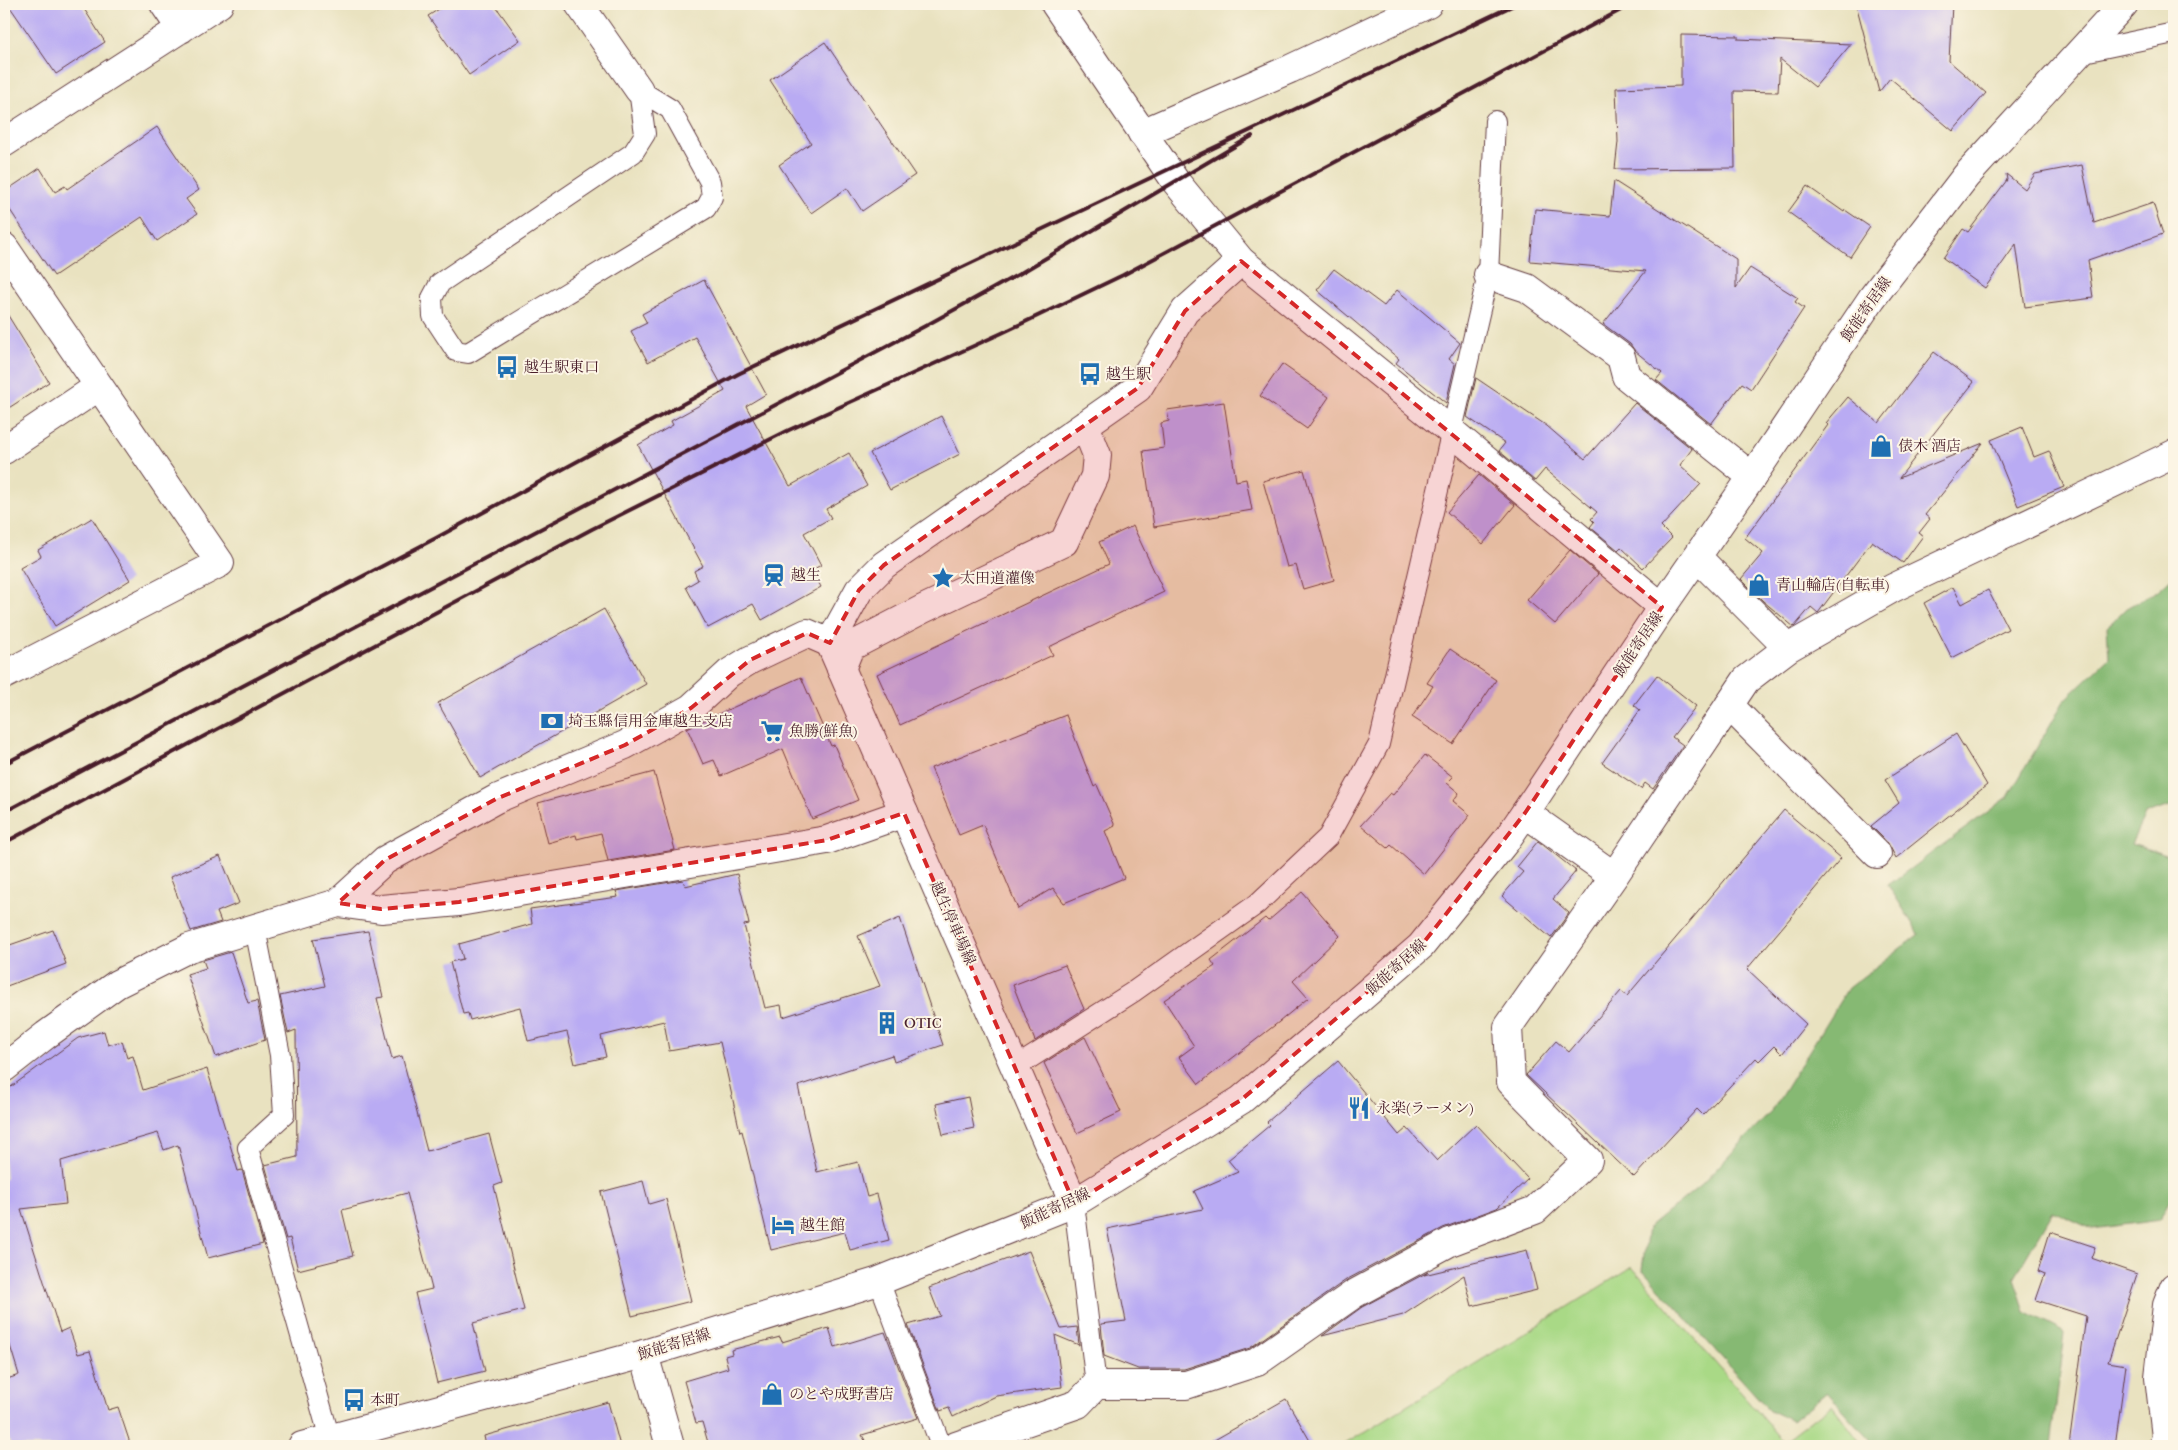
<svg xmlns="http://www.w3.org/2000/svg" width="2178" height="1450" font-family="'IM FELL French Canon','Noto Serif JP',serif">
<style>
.green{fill:#a9d986;stroke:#7a7c58}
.forest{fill:#86b973;stroke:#686c4f}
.building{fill:#b9abf3}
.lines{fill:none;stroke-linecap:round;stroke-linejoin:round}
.service-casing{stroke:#623c41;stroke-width:22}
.minor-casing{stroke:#623c41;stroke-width:30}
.tertiary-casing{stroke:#623c41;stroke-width:30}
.secondary-casing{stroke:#623c41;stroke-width:30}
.primary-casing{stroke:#623c41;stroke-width:30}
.service{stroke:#fff;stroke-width:20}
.minor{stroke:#fff;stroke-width:28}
.tertiary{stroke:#fff;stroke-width:28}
.secondary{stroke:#fff;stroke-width:28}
.primary{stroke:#fff;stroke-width:28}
.rail{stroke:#4a1f2b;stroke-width:4}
.marked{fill:#d62828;fill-opacity:0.2;stroke:#d62828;stroke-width:4;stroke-dasharray:10 6;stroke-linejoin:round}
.labels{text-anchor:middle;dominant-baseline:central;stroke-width:4;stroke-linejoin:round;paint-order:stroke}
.street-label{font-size:15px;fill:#4a1f2b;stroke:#fcf5e5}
.poi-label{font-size:15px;fill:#4a1f2b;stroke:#fcf5e5;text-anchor:start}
</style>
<rect width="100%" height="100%" fill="#fcf5e5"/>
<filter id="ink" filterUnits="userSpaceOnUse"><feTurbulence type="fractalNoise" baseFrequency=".02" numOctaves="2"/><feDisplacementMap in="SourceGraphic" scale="10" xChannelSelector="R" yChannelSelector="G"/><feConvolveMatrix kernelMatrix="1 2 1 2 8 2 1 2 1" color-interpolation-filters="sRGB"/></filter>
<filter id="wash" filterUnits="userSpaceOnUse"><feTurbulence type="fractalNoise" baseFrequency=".0096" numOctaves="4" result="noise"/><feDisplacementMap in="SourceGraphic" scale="20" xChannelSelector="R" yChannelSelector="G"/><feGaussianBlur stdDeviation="1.12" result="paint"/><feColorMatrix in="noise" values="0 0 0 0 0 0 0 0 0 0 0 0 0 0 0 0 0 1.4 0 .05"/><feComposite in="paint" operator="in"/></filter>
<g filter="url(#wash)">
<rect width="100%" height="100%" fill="#e9e2c0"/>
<!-- green -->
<path class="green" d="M1632,1267L1784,1442L1832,1405L1863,1446H1342Z"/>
<!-- forest -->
<path class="forest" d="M2174,576V804L2145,815L2131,844L2173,857L2174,860V1194L2160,1220L2092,1229L2053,1211L2014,1278L2025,1311L2065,1332L2051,1446H1876L1827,1392L1792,1421L1769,1410L1642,1269L1648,1228L1701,1185L1772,1111L1848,988L1919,934L1888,885L2008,797L2064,701L2109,658L2107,627L2124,610L2157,591Z"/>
<g id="blocks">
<!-- building -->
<path class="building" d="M8,4H81L105,42L56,74Z
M447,4H494L520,40L469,75L428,16Z
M1856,4H1952L1949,61L1986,93L1953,131L1890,78L1879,92Z
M1681,35L1738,36V39L1851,44L1815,87L1780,59L1778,92L1734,91L1735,168L1615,169L1618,142L1616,88L1681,86Z
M825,42L915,175L862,211L847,188L811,213L779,165L811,143L770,80Z
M157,127L199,190L186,199L197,214L157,241L142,217L54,276L4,201V192L40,168L55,192L65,186L67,189Z
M2082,165L2094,223L2153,203L2163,234L2088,260L2093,298L2025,307L2016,244L1985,288L1943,258L1963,229L1968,232L2007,180L2006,174L2025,189L2035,174Z
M1614,181L1736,259V288L1750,268L1798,298L1795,302L1804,308L1751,389L1742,383L1711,424L1656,380L1662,373L1635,351L1630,344L1603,324L1646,271L1530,261L1535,209L1610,216Z
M1807,186L1844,212L1845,210L1870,227L1850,257L1788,212Z
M1334,269L1384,306L1397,290L1460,343L1449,359L1455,364L1446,403L1396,363L1399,359L1317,290Z
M704,280L766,394L746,406L790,486L849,453L867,486L826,509L831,518L804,533L821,565L812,570L821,587L762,620L753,604L708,628L686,587L698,580L694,571L703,566L638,445L673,425L671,421L725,391L695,337L648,362L631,331L647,323L642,314Z
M4,309L49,382L4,411Z
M1934,352L1974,382L1899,478L1983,443L1925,515L1930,519L1919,533L1923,536L1903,563L1872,541L1818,613L1811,607L1794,627L1763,601L1741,579L1763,553L1745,538L1828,425L1826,423L1848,397L1879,423Z
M1282,364L1329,397L1307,429L1260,396Z
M1476,378L1547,426L1585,459L1635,403L1692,449L1680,465L1701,484L1661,527L1672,538L1643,568L1621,547L1618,550L1590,527L1594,522L1591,519L1597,512L1545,469L1535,481L1499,451L1505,443L1467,417Z
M1224,402L1236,481L1246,479L1252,510L1154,527L1143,451L1164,448L1161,423L1169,421L1167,410Z
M941,416L960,454L890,490L870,453Z
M2022,427L2034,457L2049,451L2064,487L2018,506L1991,440Z
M1304,470L1334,580L1303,589L1296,565L1287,567L1263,481Z
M1479,475L1515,505L1483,544L1447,512Z
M92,518L130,580L55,626L20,568L41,556L38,550Z
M1133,526L1164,592L1049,647L1053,655L900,725L877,674L1109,564L1099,542Z
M1570,550L1598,574L1555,624L1527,600Z
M1953,587L1962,604L1988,590L2008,629L1952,658L1924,603Z
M604,609L646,684L480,778L438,703Z
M1450,649L1496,680L1453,744L1412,717L1433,686L1427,683Z
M1657,675L1696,706L1672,737L1683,745L1653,789L1645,783L1641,789L1602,763L1640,710L1634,705Z
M801,677L831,746L834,745L858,800L812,819L783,749L721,776L714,760L703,764L687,728Z
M1066,715L1094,787L1097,785L1115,826L1105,831L1124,878L1064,903L1053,888L1018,909L983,825L959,835L931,768Z
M1956,734L1987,785L1896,858L1888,843L1871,826L1899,803L1885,780Z
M1425,755L1453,777L1447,783L1459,793L1453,801L1470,815L1424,874L1391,845L1388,848L1361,825L1390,793L1393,795Z
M654,772L675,850L608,861L601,833L577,839L576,835L548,843L538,803Z
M1784,810L1841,858L1747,969L1806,1024L1782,1054L1774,1046L1759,1061L1756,1058L1703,1115L1697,1109L1634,1177L1526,1075L1556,1041L1569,1052L1621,991L1627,996Z
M1538,841L1576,871L1553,899L1569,913L1551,938L1502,896L1523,872L1517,867Z
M220,856L239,903L217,912L221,922L191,931L170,877Z
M737,874L749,924L744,925L765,1008L781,1005L783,1017L880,986L858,936L900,918L943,1045L894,1062L892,1055L798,1086L817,1172L858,1162L867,1197L877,1194L889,1240L850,1250L845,1232L771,1250L742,1131L740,1132L720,1042L669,1051L664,1021L601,1036L606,1057L575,1064L567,1032L528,1041L520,1007L470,1020L468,1013L463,1014L450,962L463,959L459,944L532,924L530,909L618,897L616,891L683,880L685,886Z
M1302,892L1340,936L1293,981L1308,998L1279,1022L1199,1084L1179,1057L1194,1046L1164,1000L1215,966L1211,960L1265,918L1268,921Z
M53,930L66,964L4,987V947Z
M368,931L383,997L377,998L392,1059L402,1056L427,1151L489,1134L502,1183L494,1186L524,1310L473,1323L485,1371L437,1383L415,1293L432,1289L407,1193L342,1210L353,1256L298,1270L290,1238L286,1239L265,1165L297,1157L296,1030L288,1033L280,996L325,986L313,939Z
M231,952L248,1003L257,1001L265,1040L216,1057L187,974L206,968L203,960Z
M1065,965L1084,1009L1035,1041L1013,985Z
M104,1031L108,1045L122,1041L127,1058L133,1056L143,1090L207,1069L238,1171L242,1170L263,1244L208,1258L178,1145L164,1150L158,1133L61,1161L66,1204L21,1209L60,1332L69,1328L78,1354L90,1351L108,1410L118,1407L131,1446H11L4,1423V1380L19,1375L4,1326V1179L6,1178L4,1158V1092L78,1038Z
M1085,1037L1121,1112L1077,1133L1044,1063Z
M1338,1061L1399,1135L1407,1128L1437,1161L1476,1124L1528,1179L1497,1208L1443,1228L1346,1280L1250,1348L1184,1369H1138L1104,1356L1101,1324L1126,1321L1107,1229L1203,1209L1194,1191L1238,1172L1228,1160L1270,1125L1267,1122Z
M968,1097L974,1128L943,1135L936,1104Z
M643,1181L649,1204L666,1199L691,1301L632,1316L601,1192Z
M2050,1232L2095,1247L2091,1258L2137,1274L2108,1362L2126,1365L2115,1446H2069L2086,1316L2036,1300L2045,1274L2038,1271Z
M1527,1250L1537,1290L1472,1306L1464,1275L1403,1315L1322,1336L1362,1307L1428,1272L1424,1275Z
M1029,1251L1061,1329L1077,1327L1079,1345L1055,1335L1062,1387L996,1396L953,1417L949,1408L940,1411L908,1325L940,1316L929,1288Z
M829,1328L835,1347L885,1332L918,1418L862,1435L868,1446H709L702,1422L696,1423L684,1381L728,1368L725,1356L732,1354L731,1350L780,1337L782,1342Z
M1286,1399L1313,1446H1204Z
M608,1402L620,1446H486L484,1436Z"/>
</g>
</g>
<g filter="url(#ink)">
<use href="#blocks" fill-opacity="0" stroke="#623c41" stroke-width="1"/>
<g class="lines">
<defs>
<path id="service" d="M2079,53L2174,33
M639,90L670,109L710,182L712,197L706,208L468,353L456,351L433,316L432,298L440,283L633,153L645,134Z
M255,928L280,1055L284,1115L248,1148L330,1439
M1016,1067L1133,992L1257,904L1328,837L1379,744L1488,275L1495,121
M1074,1203L1096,1385
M879,1281L941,1446"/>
<path id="minor" d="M164,4L181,29
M1142,133L1290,69L1428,4
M4,143L219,4
M4,247L220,563L4,675
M1488,275L1527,288L1621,357L1626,376L1752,477
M4,450L98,387
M1697,557L1788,648
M841,669L850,647L923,609L1064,542L1095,476L1097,455L1085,425
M1729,705L1877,854
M1525,813L1614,876
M338,903L381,909L459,902L827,840L904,813
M4,1068L46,1035L117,984L189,948L338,903L385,860L496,799L625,745L691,708L729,673L750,660L807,633L830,643L859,590L884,565L1138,388L1185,311L1241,261
M956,1446L1078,1404L1096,1385H1186L1257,1362L1354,1294L1450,1242L1535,1210L1588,1160L1511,1082L1508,1027L1614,876L1746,680L1788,648L1893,588L2174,454
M2163,1446L2166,1437L2159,1377L2167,1305L2174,1287"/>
<path id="tertiary" d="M579,4L639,90
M1055,4L1176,182L1241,261L1452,432L1662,607
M644,1354L670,1446"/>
<path id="secondary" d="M830,643L1074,1203"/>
<path id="primary" d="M302,1446L644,1354L879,1281L1074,1203L1241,1100L1339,1017L1421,946L1505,842L1525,813L1662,607L1752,477L1872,298L1966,176L2124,4"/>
</defs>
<!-- service casing -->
<use href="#service" class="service-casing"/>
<!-- minor casing -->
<use href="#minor" class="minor-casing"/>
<!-- tertiary casing -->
<use href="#tertiary" class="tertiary-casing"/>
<!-- secondary casing -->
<use href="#secondary" class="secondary-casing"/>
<!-- primary casing -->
<use href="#primary" class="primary-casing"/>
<!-- service -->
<use href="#service" class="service"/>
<!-- minor -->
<use href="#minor" class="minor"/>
<!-- tertiary -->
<use href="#tertiary" class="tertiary"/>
<!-- secondary -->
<use href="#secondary" class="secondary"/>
<!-- primary -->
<use href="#primary" class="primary"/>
<!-- rail -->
<path class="rail" d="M4,764L436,538L738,374L1516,4
M4,812L925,326L1019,274L1252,136
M4,843L592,529L789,430L1002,333L1123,275L1632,4"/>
</g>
</g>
<!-- marked area -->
<path class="marked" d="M1241,261L1662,607L1525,813L1421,946L1241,1100L1074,1203L904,813L827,840L459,902L381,909L338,903L385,860L496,799L625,745L691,708L750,660L807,633L830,643L859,590L884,565L1138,388L1185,311Z"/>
<!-- icons -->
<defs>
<symbol id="bus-bare" viewBox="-9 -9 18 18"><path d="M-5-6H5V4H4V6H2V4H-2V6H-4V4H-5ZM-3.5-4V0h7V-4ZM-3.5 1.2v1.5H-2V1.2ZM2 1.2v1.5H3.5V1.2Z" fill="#1f6fb2" stroke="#fcf5e5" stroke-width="2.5" paint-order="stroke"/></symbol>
<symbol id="shop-bare" viewBox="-9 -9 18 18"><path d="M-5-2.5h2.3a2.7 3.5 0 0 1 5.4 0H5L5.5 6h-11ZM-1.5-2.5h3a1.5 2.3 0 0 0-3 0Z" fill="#1f6fb2" stroke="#fcf5e5" stroke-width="2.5" paint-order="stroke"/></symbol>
<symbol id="station-bare" viewBox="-9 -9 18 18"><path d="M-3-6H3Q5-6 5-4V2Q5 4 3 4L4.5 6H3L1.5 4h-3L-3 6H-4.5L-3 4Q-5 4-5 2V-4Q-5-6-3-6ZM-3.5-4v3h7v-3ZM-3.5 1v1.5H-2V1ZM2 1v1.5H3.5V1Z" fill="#1f6fb2" stroke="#fcf5e5" stroke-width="2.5" paint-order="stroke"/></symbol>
<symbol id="sight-bare" viewBox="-9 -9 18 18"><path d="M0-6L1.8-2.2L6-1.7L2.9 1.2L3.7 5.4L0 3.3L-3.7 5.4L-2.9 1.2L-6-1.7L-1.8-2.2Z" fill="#1f6fb2" stroke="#fcf5e5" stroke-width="2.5" paint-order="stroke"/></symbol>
<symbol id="bank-bare" viewBox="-9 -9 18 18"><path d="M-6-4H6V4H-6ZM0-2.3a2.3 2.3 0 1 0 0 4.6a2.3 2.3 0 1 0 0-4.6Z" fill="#1f6fb2" stroke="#fcf5e5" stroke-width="2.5" paint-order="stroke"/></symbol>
<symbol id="supermarket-bare" viewBox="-9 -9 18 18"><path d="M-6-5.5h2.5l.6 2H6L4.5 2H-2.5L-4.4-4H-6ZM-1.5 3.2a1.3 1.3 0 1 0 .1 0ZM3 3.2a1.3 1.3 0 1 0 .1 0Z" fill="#1f6fb2" stroke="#fcf5e5" stroke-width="2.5" paint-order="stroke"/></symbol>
<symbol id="building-bare" viewBox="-9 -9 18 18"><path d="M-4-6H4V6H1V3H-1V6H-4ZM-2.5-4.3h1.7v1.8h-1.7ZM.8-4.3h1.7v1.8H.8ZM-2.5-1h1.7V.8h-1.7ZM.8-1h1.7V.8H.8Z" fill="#1f6fb2" stroke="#fcf5e5" stroke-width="2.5" paint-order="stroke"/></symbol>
<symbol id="restaurant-bare" viewBox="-9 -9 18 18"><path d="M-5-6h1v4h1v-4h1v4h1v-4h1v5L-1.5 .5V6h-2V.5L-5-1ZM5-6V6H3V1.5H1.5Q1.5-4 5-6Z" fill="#1f6fb2" stroke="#fcf5e5" stroke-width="2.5" paint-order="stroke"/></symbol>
<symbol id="hotel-bare" viewBox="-9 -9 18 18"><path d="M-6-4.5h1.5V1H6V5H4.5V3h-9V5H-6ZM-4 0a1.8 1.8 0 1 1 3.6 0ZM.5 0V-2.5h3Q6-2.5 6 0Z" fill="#1f6fb2" stroke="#fcf5e5" stroke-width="2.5" paint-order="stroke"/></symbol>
</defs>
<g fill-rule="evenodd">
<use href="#bus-bare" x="491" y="351" width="32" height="32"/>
<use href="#bus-bare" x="1074" y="358" width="32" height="32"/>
<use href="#shop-bare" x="1865" y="430" width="32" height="32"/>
<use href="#station-bare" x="758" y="559" width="32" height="32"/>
<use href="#sight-bare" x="927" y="562" width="32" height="32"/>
<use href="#shop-bare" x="1743" y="569" width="32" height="32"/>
<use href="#bank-bare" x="536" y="705" width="32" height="32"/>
<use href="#supermarket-bare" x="756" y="715" width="32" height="32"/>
<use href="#building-bare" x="871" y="1007" width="32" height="32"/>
<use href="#restaurant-bare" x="1343" y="1092" width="32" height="32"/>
<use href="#hotel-bare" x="767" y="1209" width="32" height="32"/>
<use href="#shop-bare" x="756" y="1378" width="32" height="32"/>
<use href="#bus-bare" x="338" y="1384" width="32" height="32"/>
</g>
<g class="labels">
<!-- street labels -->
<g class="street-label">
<text transform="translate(1866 309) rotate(-55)">飯能寄居線</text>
<text transform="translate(1638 644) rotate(-56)">飯能寄居線</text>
<text transform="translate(953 923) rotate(66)">越生停車場線</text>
<text transform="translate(1396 967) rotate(-42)">飯能寄居線</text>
<text transform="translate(1055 1208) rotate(-25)">飯能寄居線</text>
<text transform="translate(674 1344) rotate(-17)">飯能寄居線</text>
</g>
<!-- poi labels -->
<g class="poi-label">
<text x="524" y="367">越生駅東口</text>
<text x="1106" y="374">越生駅</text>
<text x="1898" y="446">俵木 酒店</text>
<text x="791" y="575">越生</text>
<text x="960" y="578">太田道灌像</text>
<text x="1776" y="585">青山輪店(自転車)</text>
<text x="568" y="721">埼玉縣信用金庫越生支店</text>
<text x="789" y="731">魚勝(鮮魚)</text>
<text x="904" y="1023">OTIC</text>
<text x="1376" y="1108">永楽(ラーメン)</text>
<text x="800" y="1225">越生館</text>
<text x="789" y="1394">のとや成野書店</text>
<text x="370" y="1400">本町</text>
</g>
</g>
<!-- margin -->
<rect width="2178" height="1450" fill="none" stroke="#fcf5e5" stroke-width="20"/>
</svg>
